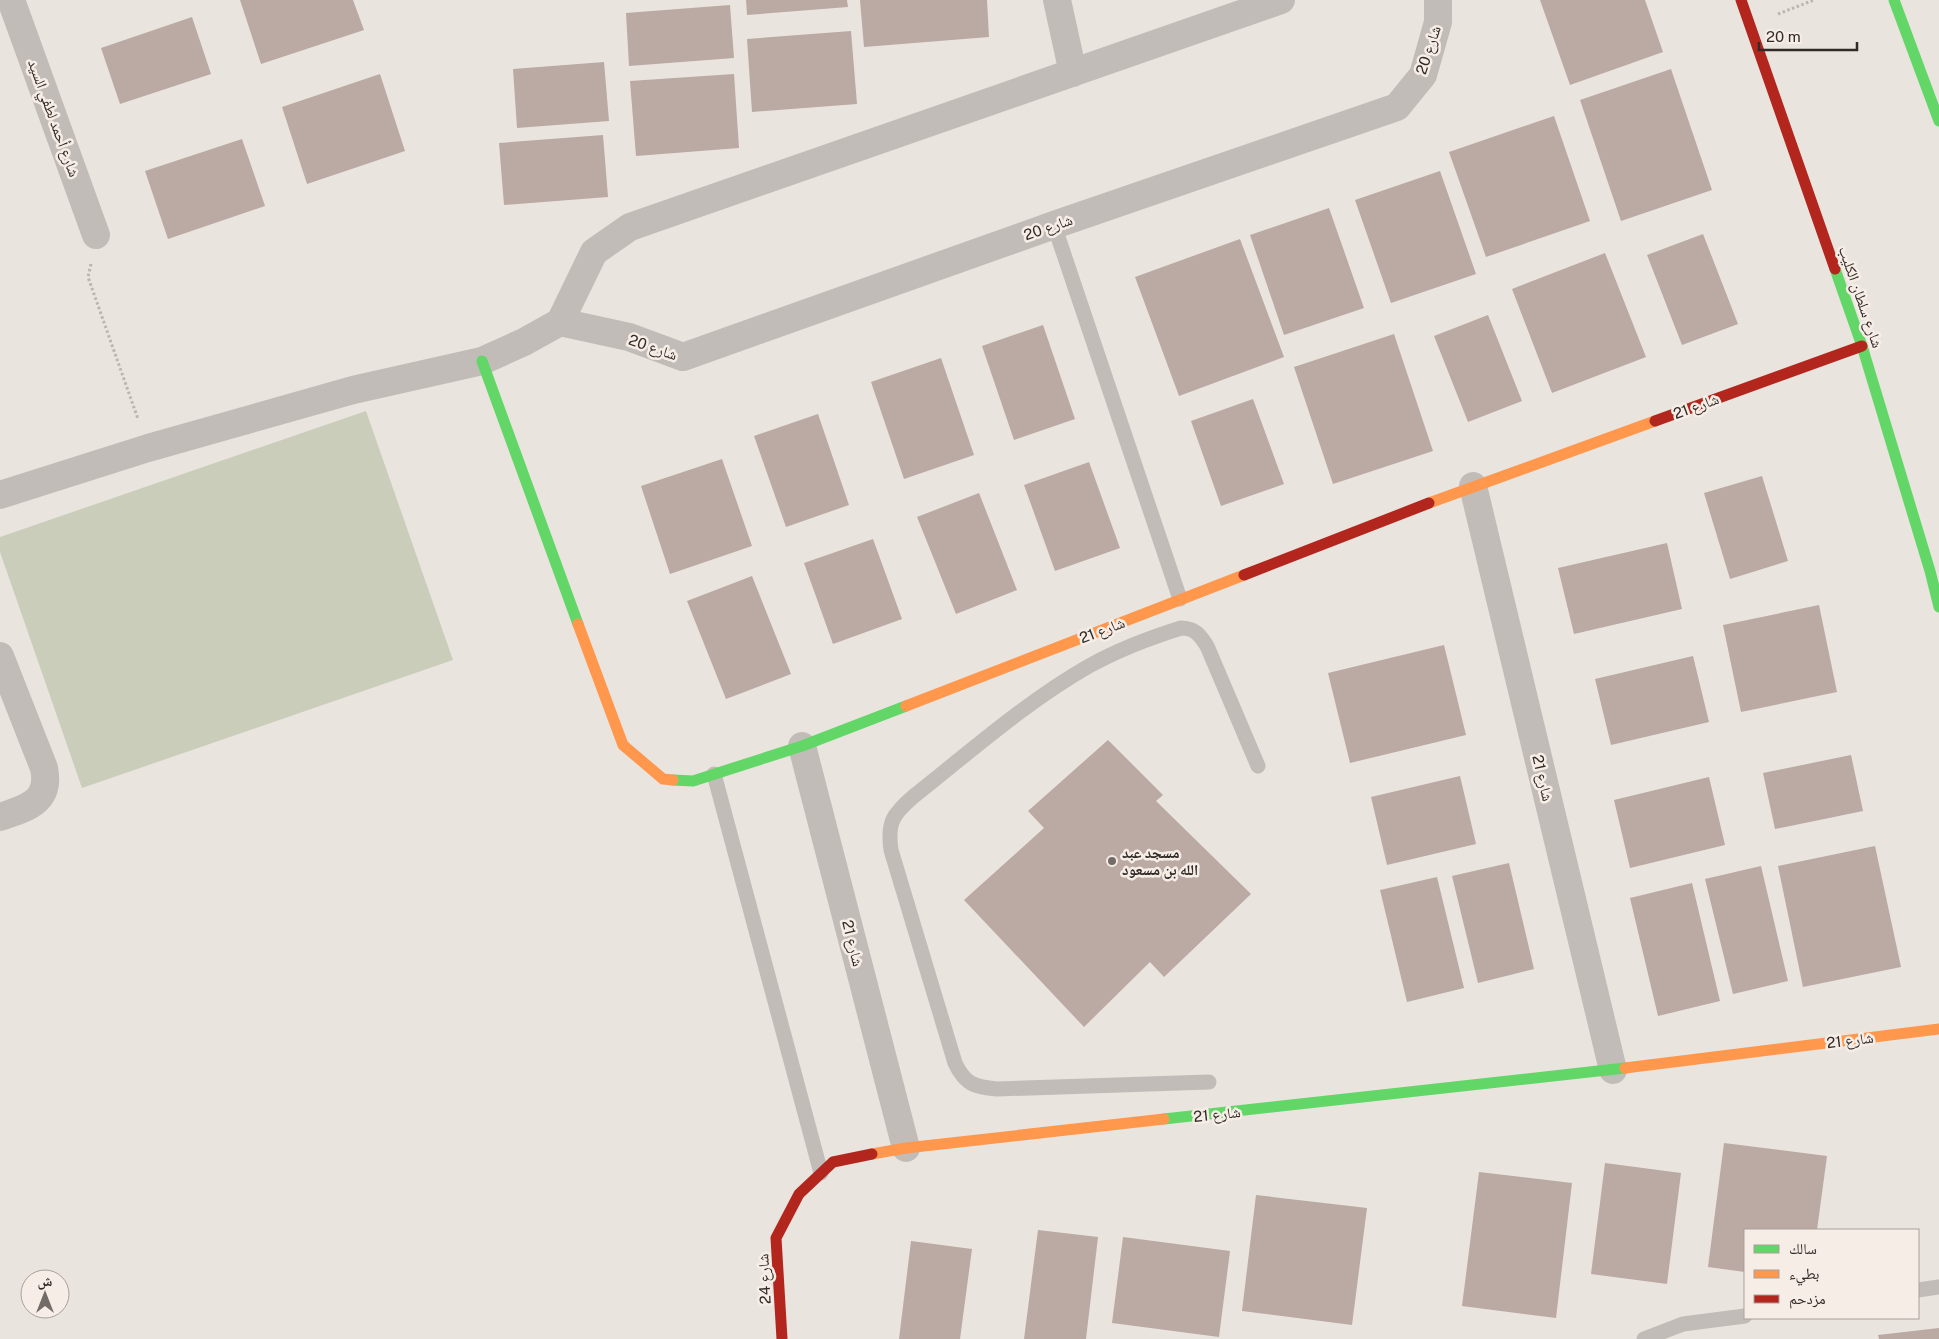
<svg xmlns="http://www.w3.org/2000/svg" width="1939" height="1339" font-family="'Public Sans','Noto Naskh Arabic',sans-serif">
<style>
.green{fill:#cbcdbb}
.building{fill:#bba9a3}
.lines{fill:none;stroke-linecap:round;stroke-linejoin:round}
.path{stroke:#bbb5b1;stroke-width:3;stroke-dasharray:2.5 2.5;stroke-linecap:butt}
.lane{stroke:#c2bcb8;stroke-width:15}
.street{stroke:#c2bcb8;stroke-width:28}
.fast{stroke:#63d668;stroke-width:11}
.slow{stroke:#ff974d;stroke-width:11}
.jam{stroke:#b3261e;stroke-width:11}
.poi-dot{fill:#726b67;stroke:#f6eee6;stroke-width:2}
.labels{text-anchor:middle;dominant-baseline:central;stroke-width:5;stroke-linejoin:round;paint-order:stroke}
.street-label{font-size:15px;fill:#322a27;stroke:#f6eee6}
.poi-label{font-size:15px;font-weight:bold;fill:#322a27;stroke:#f6eee6;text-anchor:start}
</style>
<rect width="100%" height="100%" fill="#eae4df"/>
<!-- green -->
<path class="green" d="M366,411L453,660L82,788L0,552V537Z"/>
<!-- building -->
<path class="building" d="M240,0H353L364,30L261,64Z
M746,0H847L848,7L747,15Z
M860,0H987L989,37L864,47Z
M1540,0H1645L1663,52L1570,85Z
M730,5L734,58L629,66L626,13Z
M192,17L211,74L120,104L101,48Z
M851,31L857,104L752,112L747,39Z
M604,62L609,121L517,128L513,69Z
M1671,69L1712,190L1621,221L1580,100Z
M380,74L405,151L307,184L282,107Z
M734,74L739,148L636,156L630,81Z
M1554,116L1590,221L1486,257L1449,152Z
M603,135L608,197L504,205L499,143Z
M242,139L265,206L168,239L145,171Z
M1440,171L1476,274L1391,303L1355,200Z
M1329,208L1364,308L1284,335L1250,235Z
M1703,234L1738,324L1682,345L1647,255Z
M1240,239L1284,357L1179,396L1135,277Z
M1605,253L1646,357L1552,393L1512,289Z
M1488,315L1522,401L1468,422L1434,336Z
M1043,325L1075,419L1014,440L982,346Z
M1394,334L1433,451L1333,484L1294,367Z
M941,358L974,455L904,479L871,382Z
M1253,399L1284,484L1221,506L1191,421Z
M818,414L849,505L786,527L754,436Z
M722,459L752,546L670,574L641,486Z
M1089,462L1120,548L1055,571L1024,485Z
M1762,476L1788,561L1730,579L1704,493Z
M979,493L1017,590L956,614L917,517Z
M873,539L902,619L833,644L804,563Z
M1667,543L1682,609L1574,634L1558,568Z
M752,576L791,674L726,699L687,601Z
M1819,605L1837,692L1741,712L1723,625Z
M1444,645L1466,735L1350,763L1328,673Z
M1693,656L1709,722L1611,745L1595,679Z
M1108,740L1163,795L1156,801L1251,894L1164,977L1150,962L1084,1027L964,900L1044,828L1028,811Z
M1851,755L1863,811L1775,829L1763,773Z
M1460,776L1476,844L1387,865L1371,797Z
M1709,777L1725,845L1630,868L1614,800Z
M1875,846L1901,967L1803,987L1778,866Z
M1509,863L1534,969L1478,983L1452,876Z
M1761,866L1788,981L1733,994L1705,879Z
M1437,877L1464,988L1407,1002L1380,890Z
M1692,883L1720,1001L1658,1016L1630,898Z
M1724,1143L1827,1156L1817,1230H1745V1272L1708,1267Z
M1605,1163L1681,1173L1667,1284L1591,1274Z
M1479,1172L1572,1183L1556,1318L1462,1306Z
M1256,1195L1367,1208L1352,1325L1242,1311Z
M1038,1230L1098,1237L1086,1339H1024Z
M1123,1237L1230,1251L1219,1337L1112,1323Z
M911,1241L972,1249L960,1339H899Z
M1939,1328V1339H1879L1878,1335Z"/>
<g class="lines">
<!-- path -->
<path class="path" d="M1778,14L1814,0
M91,264L88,277L138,419"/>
<!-- lane -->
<path class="lane" d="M1054,225L1180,599
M714,774L821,1173
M1209,1082L997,1089C974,1087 965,1084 955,1063L891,850C887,822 893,814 914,796C971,751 1026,702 1089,666C1118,650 1149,638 1181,628C1195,628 1200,635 1207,646L1258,766
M1918,1290L1939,1287
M1644,1339L1683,1324L1745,1316"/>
<!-- street -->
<path class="street" d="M11,0L96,235
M1057,0L1073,73
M560,322L629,337L683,357L1054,225L1397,107L1423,75L1438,22V0
M560,322L594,252L630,227L1281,0
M1473,486L1613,1070
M0,495L148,448L353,390L482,361L524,342L560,322
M0,656L44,768C51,802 27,808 0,817
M802,746L906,1148"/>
<!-- fast -->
<path class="fast" d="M1894,0L1939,121
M1835,269L1862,346L1930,571L1939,607
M482,361L578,624
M673,780L693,781L802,746L906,706
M1164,1119L1625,1068"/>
<!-- slow -->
<path class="slow" d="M1429,503L1655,421
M578,624L623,745L663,779L673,780
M906,706L1244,575
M1625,1068L1939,1029
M872,1154L906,1148L1164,1119"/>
<!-- jam -->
<path class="jam" d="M1741,0L1835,269
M1655,421L1862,346
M1244,575L1429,503
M782,1339L776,1238L799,1194L833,1162L872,1154"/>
</g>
<!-- markers -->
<circle class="poi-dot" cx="1112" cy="861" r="5"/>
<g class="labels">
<!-- street labels -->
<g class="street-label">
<text transform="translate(1428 50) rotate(-72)">شارع 20</text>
<text transform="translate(54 118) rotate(70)">شارع أحمد لطفي السيد</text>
<text transform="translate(1048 227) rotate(-19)">شارع 20</text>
<text transform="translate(1861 297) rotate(71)">شارع سلطان الكليب</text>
<text transform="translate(653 347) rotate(19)">شارع 20</text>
<text transform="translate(1696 406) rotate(-20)">شارع 21</text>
<text transform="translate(1102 630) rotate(-21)">شارع 21</text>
<text transform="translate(1543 778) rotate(77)">شارع 21</text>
<text transform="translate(853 943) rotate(76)">شارع 21</text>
<text transform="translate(1850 1040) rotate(-7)">شارع 21</text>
<text transform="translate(1217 1114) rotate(-6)">شارع 21</text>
<text transform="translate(764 1279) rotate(-93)">شارع 24</text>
</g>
<!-- poi labels -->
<g class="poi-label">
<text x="1122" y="852">مسجد عبد<tspan x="1122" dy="17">الله بن مسعود</tspan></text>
</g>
</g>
<!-- legend -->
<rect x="1744" y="1229" width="175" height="90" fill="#f6eee6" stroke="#a8a09a"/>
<rect x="1754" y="1245" width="25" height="8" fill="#63d668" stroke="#a8a09a"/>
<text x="1789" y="1254" font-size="15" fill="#322a27">سالك</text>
<rect x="1754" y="1270" width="25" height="8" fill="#ff974d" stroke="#a8a09a"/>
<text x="1789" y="1279" font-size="15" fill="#322a27">بطيء</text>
<rect x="1754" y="1295" width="25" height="8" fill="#b3261e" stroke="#a8a09a"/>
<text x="1789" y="1304" font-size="15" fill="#322a27">مزدحم</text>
<!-- north arrow -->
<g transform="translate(45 1294)"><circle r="24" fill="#f6eee6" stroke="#a8a09a"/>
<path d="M0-4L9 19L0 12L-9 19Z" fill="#726b67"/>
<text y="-8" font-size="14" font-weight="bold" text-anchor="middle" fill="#322a27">ش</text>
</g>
<!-- scale -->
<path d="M1759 42v8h98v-8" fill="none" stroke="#322a27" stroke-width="2.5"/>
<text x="1766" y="42" font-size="15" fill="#322a27" stroke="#f6eee6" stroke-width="4" paint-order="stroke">20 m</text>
</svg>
